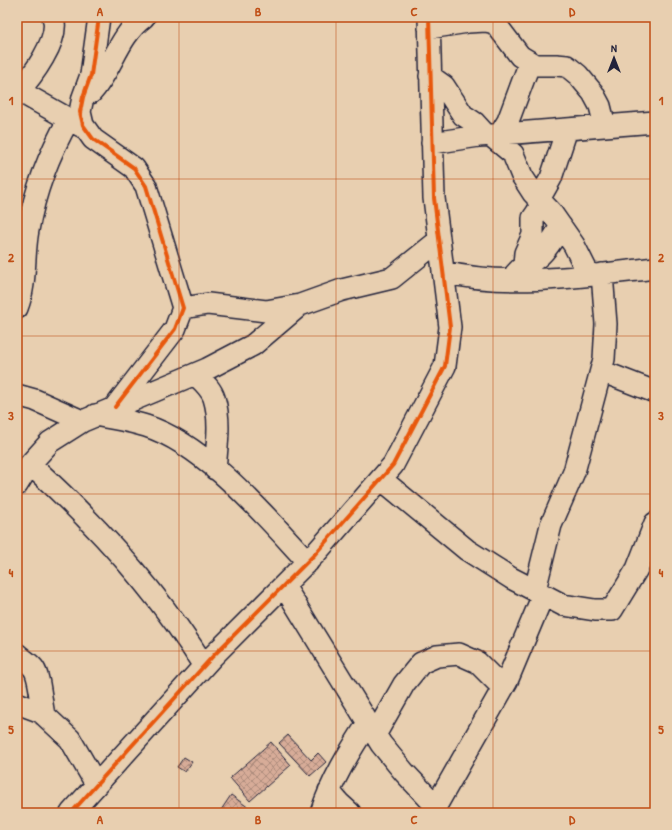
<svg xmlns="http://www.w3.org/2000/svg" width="672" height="830" font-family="'Patrick Hand',sans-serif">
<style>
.building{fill:url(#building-cross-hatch);stroke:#22223b}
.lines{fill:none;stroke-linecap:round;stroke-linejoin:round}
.minor-casing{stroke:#22223b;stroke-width:24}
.minor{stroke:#e8cfb0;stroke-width:21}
.cycleway-casing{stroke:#e8cfb0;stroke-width:6}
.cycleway{stroke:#e8590c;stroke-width:4}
.grid{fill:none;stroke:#c04e15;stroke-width:1;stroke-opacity:0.55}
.neatline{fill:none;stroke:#c04e15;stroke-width:1.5}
.grid-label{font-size:13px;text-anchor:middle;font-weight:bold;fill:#c04e15}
</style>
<defs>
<pattern id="building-cross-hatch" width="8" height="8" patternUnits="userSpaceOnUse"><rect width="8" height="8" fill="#d7ac98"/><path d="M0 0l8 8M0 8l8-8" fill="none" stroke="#ae8c7d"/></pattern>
</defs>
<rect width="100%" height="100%" fill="#e8cfb0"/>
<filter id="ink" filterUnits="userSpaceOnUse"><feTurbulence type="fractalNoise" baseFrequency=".025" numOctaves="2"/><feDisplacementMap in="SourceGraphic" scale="8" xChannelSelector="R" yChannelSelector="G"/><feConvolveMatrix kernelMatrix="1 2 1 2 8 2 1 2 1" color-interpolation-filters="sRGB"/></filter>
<g filter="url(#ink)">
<!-- building -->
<path class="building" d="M288,735L311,760L318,753L326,762L310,776L279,743Z
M271,742L291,765L250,801L230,778Z
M184,757L192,762L185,772L177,767Z
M231,795L256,813H219Z"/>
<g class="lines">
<defs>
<path id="minor" d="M99,17L91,75L83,97L80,112L83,125L93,139L134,168L146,186L183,308L175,329L115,407
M429,28L468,22L486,21L495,23L520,56L535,65H556L567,66L578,75L593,93L600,106L605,126
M430,76L444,86L463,115L475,123L486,135
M17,93C31,78 61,39 53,17
M91,93C112,70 118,36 144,17
M17,94L26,95L81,126
M500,134L508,121L530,62
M490,135L513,154L522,176L533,193L551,212L574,245L589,275
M432,143L479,136L655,122
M538,201L551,178L567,129
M524,265L525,253L533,235V218L542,205
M443,272C510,288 587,276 655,268
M512,279C520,265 527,266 538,257C548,249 554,237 561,226
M17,308C27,283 23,256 28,230C35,190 49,154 69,119
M183,308L208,304L266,311L300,305L342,290L392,278L438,241
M601,371L655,392
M195,374C202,381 211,388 214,398C221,420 217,446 215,469
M17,395L35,400L82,421
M95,415C112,418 130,421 146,426C206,445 266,517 308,562
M30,464C96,524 157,590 204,666
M381,479L467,550L511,578L563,605L595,610H612L637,569L655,523
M17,485L30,464L50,442L83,421L207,369L253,345L300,305
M284,586L381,744L404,772L436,806
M535,590L551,525L574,472L604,359L606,324L602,274
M17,654C22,659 30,663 34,669C40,678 41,702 44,715
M17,703L41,712L70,739L96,784
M375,735L404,684L421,663L437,656L459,654L477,662L503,688
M329,791L339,803L350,813
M71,813L213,656L315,554L393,465L445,366L450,327L434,198L429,17
M321,813C332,780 349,752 368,723
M432,813L507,681L543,595"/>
</defs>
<!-- minor casing -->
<use href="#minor" class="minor-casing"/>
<!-- minor -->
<use href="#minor" class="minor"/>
<defs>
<path id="cycleway" d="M99,17L91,75L83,97L80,112L83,125L93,139L134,168L146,186L183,308L175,329L115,407
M71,813L213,656L315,554L393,465L445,366L450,327L434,198L429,17"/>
</defs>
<!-- cycleway casing -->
<use href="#cycleway" class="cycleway-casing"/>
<!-- cycleway -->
<use href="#cycleway" class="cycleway"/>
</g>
</g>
<!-- grid -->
<path class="grid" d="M179,17V813M336,17V813M493,17V813M17,179H655M17,336H655M17,494H655M17,651H655"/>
<!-- margin -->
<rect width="672" height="830" fill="none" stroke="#e8cfb0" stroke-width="44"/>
<!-- north arrow -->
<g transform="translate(614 58)" stroke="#e8cfb0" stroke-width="3" paint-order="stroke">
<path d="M0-3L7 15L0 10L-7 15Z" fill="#22223b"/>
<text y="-6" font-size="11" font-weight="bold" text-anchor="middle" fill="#22223b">N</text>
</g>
<rect x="22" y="22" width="628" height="786" class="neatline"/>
<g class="grid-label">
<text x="100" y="16">A</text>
<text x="258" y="16">B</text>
<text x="414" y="16">C</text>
<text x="572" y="16">D</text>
<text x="11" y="105">1</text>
<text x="661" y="105">1</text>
<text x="11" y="262">2</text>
<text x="661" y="262">2</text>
<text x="11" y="420">3</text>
<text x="661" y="420">3</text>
<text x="11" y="577">4</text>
<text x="661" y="577">4</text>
<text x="11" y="734">5</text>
<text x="661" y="734">5</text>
<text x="100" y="824">A</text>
<text x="258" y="824">B</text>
<text x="414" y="824">C</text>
<text x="572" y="824">D</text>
</g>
</svg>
